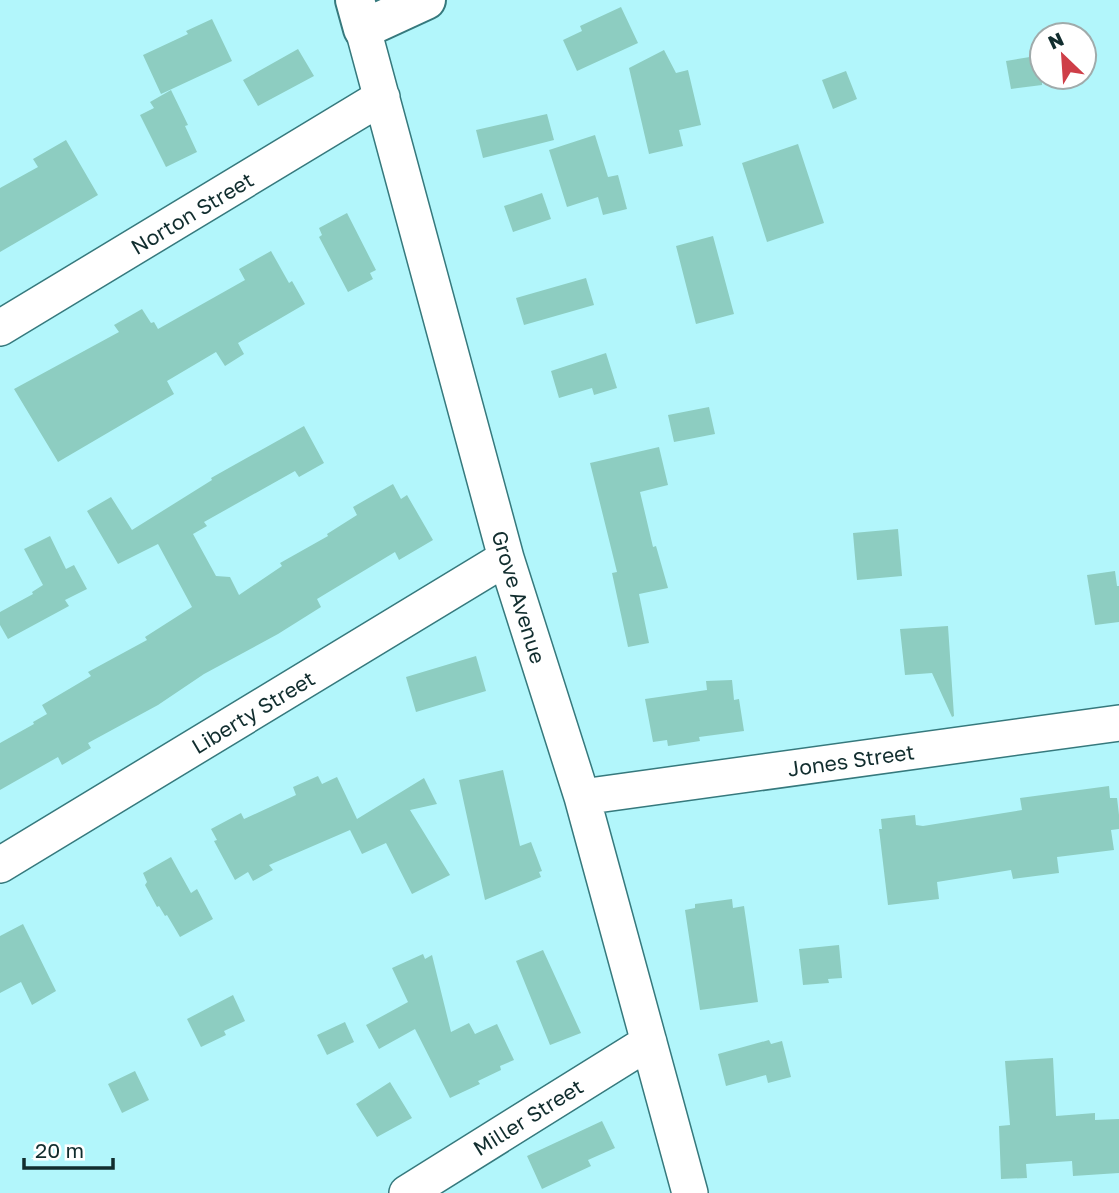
<svg xmlns="http://www.w3.org/2000/svg" width="1119" height="1193" font-family="'Golos Text',sans-serif">
<style>
.building{fill:#8dcdc1}
.lines{fill:none;stroke-linecap:round;stroke-linejoin:round}
.street-casing{stroke:#36797d;stroke-width:38}
.secondary-casing{stroke:#36797d;stroke-width:42}
.street{stroke:#fff;stroke-width:35}
.secondary{stroke:#fff;stroke-width:38}
.labels{text-anchor:middle;dominant-baseline:central;stroke-width:7;stroke-linejoin:round;paint-order:stroke}
.street-label{font-size:21px;fill:#112d2e;stroke:#fff}
</style>
<rect width="100%" height="100%" fill="#b2f6fb"/>
<!-- building -->
<path class="building" d="M621,7L638,43L577,71L563,40L582,31L580,26Z
M212,19L232,61L161,94L143,55L188,34L186,31Z
M298,49L314,76L258,106L243,80Z
M664,50L676,73L688,70L701,125L679,130L683,146L649,154L629,68Z
M1042,55V85L1011,89L1006,61Z
M846,71L857,99L833,109L822,80Z
M171,90L188,125L185,126L197,152L166,167L140,115L154,108L150,102Z
M547,114L554,140L483,158L476,130Z
M595,135L608,177L618,175L627,209L603,215L598,197L567,207L549,150Z
M66,140L98,195L0,252V188L38,167L33,159Z
M798,144L824,223L767,242L742,163Z
M542,193L551,219L513,232L504,206Z
M347,213L376,270L370,273L373,279L348,292L319,237L322,235L319,228Z
M713,236L734,314L696,324L676,246Z
M271,251L289,283L292,281L305,304L238,343L244,354L225,366L216,352L167,381L174,394L58,462L14,389L119,332L114,325L142,309L151,323L154,322L158,329L245,280L239,269Z
M586,278L594,305L524,325L516,298Z
M606,353L617,388L594,395L592,388L559,398L551,371Z
M709,407L715,434L674,442L668,415Z
M304,426L324,463L299,477L295,471L204,522L207,526L193,534L216,576L230,577L239,595L282,566L280,563L328,536L327,534L357,515L353,507L393,484L401,499L407,495L433,540L399,560L395,552L317,599L321,607L278,634L204,674L158,705L88,743L91,748L62,765L58,757L0,790V743L34,724L33,722L47,714L42,705L91,676L88,672L147,640L145,637L192,607L158,544L118,564L87,511L111,497L132,530L212,480L211,478Z
M659,447L668,485L640,492L653,547L656,546L668,588L639,594L649,643L628,647L612,573L617,572L590,463Z
M898,529L902,576L857,580L853,533Z
M50,536L66,569L74,565L87,589L65,600L69,606L8,639L0,625V612L33,594L32,592L43,585L24,549Z
M1115,571L1117,586H1119V622L1095,625L1087,575Z
M948,626L954,716L952,717L932,673L905,675L900,629Z
M476,656L486,691L416,712L406,677Z
M732,680L734,700L739,699L744,731L699,737L700,741L668,746L667,740L653,742L645,699L707,690L706,681Z
M503,770L520,846L531,842L542,871L539,872L541,877L485,900L459,780Z
M318,776L322,784L337,777L357,819L424,778L437,804L410,810L450,875L412,894L386,843L362,854L350,830L269,865L273,870L253,881L248,872L235,880L214,841L217,840L211,829L241,813L244,819L296,795L293,787Z
M1109,786L1110,798H1117L1119,815V829L1111,830L1114,850L1057,857L1059,873L1013,879L1011,870L937,882L939,899L888,905L879,829H882L881,819L915,815L916,825L923,826L1022,810L1020,798Z
M171,857L191,893L197,889L213,919L180,937L167,915L165,916L159,906L157,907L145,885L147,882L143,873Z
M732,899L733,908L744,906L758,1002L700,1010L685,910L695,908V904Z
M23,924L56,991L32,1005L21,982L0,993V936Z
M839,945L842,978L828,979L829,983L803,985L799,949Z
M543,950L581,1033L550,1045L516,961Z
M423,954L425,959L432,955L451,1032L469,1023L475,1034L497,1024L514,1060L500,1066L501,1070L478,1081L480,1084L450,1098L415,1029L379,1049L366,1025L408,1002L392,968Z
M233,995L245,1021L224,1031L226,1035L201,1047L187,1019Z
M345,1022L354,1042L327,1055L317,1035Z
M769,1040L771,1044L782,1041L791,1077L768,1083L766,1075L726,1086L718,1054Z
M1053,1058L1056,1116L1095,1113V1120L1119,1119V1173L1073,1176L1072,1161L1026,1164L1027,1178L1001,1179L999,1126L1010,1125L1005,1061Z
M135,1071L149,1100L122,1113L108,1084Z
M390,1082L412,1118L377,1137L356,1104Z
M602,1121L615,1148L588,1160L591,1166L542,1189L527,1156Z"/>
<g class="lines">
<defs>
<path id="street" d="M363,29L506,558L582,797L690,1193
M0,328L382,97
M582,797L1119,723
M0,865L506,558
M407,1193L649,1042"/>
<path id="secondary" d="M355,0L363,29L426,0"/>
</defs>
<!-- street casing -->
<use href="#street" class="street-casing"/>
<!-- secondary casing -->
<use href="#secondary" class="secondary-casing"/>
<!-- street -->
<use href="#street" class="street"/>
<!-- secondary -->
<use href="#secondary" class="secondary"/>
</g>
<g class="labels">
<!-- street labels -->
<g class="street-label">
<text transform="translate(192 213) rotate(-31)">Norton Street</text>
<text transform="translate(519 597) rotate(73)">Grove Avenue</text>
<text transform="translate(253 712) rotate(-31)">Liberty Street</text>
<text transform="translate(851 760) rotate(-8)">Jones Street</text>
<text transform="translate(528 1117) rotate(-32)">Miller Street</text>
</g>
</g>
<!-- north arrow -->
<g transform="translate(1063 56) rotate(335)"><circle r="33" fill="#ffffff" stroke="#a0abab" stroke-width="2"/>
<path d="M0-5L12 26L0 18L-12 26Z" fill="#ce3e48"/>
<text y="-10" font-size="19" font-weight="bold" text-anchor="middle" fill="#112d2e">N</text>
</g>
<!-- scale -->
<path d="M24 1158v10h89v-10" fill="none" stroke="#112d2e" stroke-width="3.5"/>
<text x="35" y="1158" font-size="21" fill="#112d2e" stroke="#ffffff" stroke-width="5" paint-order="stroke">20 m</text>
</svg>
